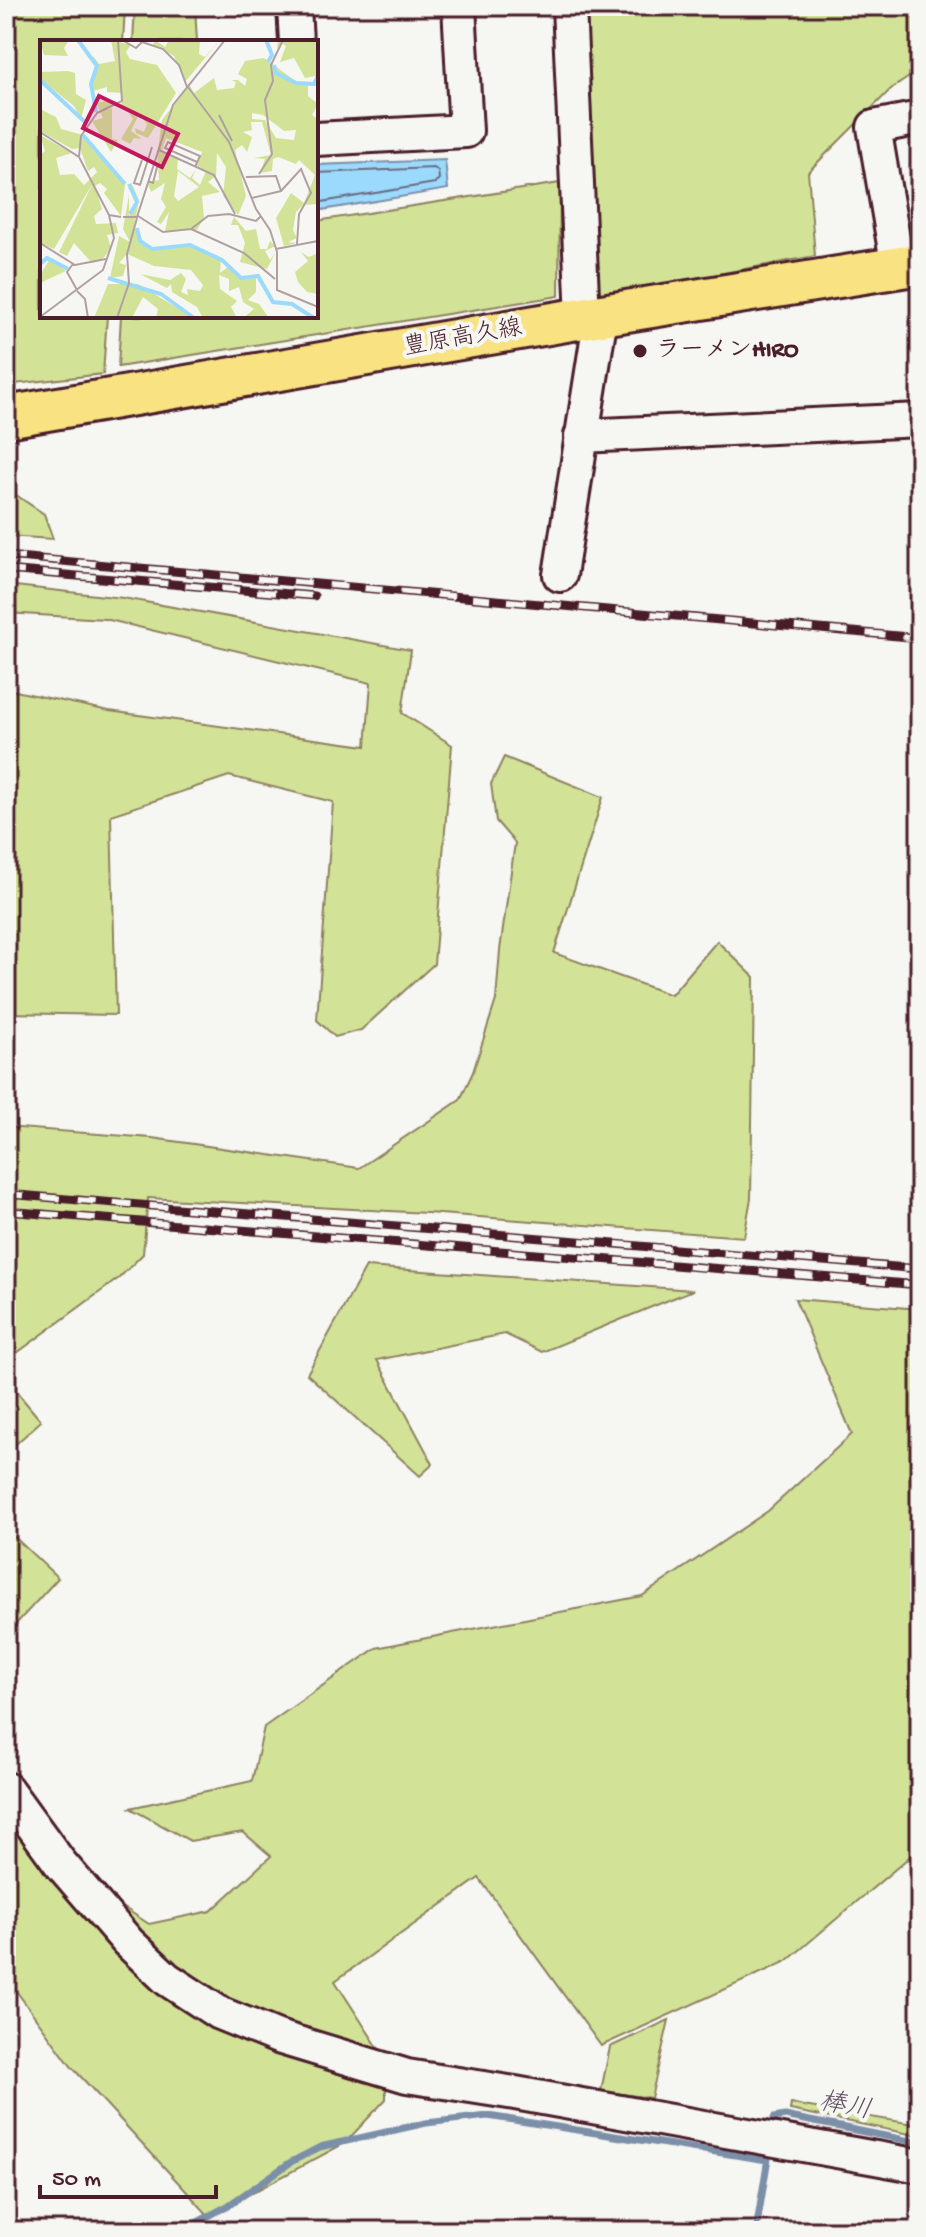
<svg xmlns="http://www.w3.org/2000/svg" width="926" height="2237" font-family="'Gochi Hand','Klee One',sans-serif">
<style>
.green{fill:#d2e397;stroke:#8e8161;stroke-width:2}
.water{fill:#9bdafd;stroke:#7b8fa9;stroke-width:2}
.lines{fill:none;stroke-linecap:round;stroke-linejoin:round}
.shore{stroke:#6a6a7f;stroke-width:2}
.stream{stroke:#7b8fa9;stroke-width:7}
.minor-casing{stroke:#4a1f2b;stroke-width:38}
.major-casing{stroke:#4a1f2b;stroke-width:46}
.minor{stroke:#f6f6f2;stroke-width:32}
.major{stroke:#f8e281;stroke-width:40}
.rail-casing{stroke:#4a1f2b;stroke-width:9}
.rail{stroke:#f6f6f2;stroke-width:6;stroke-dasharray:18;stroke-linecap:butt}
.poi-dot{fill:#4a1f2b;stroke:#f6f6f2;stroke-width:3}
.labels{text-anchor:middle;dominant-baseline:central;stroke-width:8;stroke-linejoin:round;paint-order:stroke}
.street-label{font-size:24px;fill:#4a1f2b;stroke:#f6f6f2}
.poi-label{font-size:24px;font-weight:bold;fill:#4a1f2b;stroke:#f6f6f2;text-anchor:start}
.water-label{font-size:26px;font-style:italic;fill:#5e4e60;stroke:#f6f6f2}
.inset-river{fill:none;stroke:#9bdafd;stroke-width:4}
.inset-road{fill:none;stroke:#b1a0a2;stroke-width:2}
.view{fill:#c2185b;fill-opacity:0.15;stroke:#c2185b;stroke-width:4}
.inset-edge{fill:none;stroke:#4a1f2b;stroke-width:4}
</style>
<rect width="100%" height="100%" fill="#f6f6f2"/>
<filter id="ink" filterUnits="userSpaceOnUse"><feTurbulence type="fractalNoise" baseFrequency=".0125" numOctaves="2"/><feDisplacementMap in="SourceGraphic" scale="16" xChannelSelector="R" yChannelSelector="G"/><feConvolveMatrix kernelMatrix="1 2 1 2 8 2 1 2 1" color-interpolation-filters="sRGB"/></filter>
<g filter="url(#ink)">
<!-- green -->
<path class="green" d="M6,6H125L123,42H42V316H107L103,374L6,385Z
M136,6H195L197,42H133L135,7Z
M583,6H920V70L891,89L808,172L815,256L599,296Z
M560,183L559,296L118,367L121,316H316V221Z
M6,461L10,491L44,514L53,539L6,536Z
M6,585L123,598L411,650L402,713L452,745L434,964L361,1030L335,1037L317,1020L333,802L229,776L111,815L116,1015L6,1013V689L109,711L366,746L371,683L105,619L6,613Z
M504,757L603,797L554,953L671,995L717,941L754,977L751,1198L744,1237L427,1213L148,1198L143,1254L119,1278L6,1361V1127L152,1138L359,1168L460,1100L473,1072L496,1000L500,950L515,843L496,821L491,784Z
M366,1267L693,1290L542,1352L505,1334L377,1360L433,1464L420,1476L307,1374Z
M795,1299L920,1309V1848L787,1961L601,2046L479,1878L335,1981L386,2060V2099L345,2143L209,2216L71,2066L6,1977V1812L32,1848L149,1924L211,1911L271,1856L243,1832L190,1841L130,1808L252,1781L264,1727L376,1648L642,1596L768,1511L852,1434Z
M6,1379L41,1421L6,1453Z
M6,1529L58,1578L6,1635Z
M669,2020L651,2098L601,2091L610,2047Z
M791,2104L920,2125V2136L790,2110Z"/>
<!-- water -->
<path class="water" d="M445,160L448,189L316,211V165Z"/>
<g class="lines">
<!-- shore -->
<path class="shore" d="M316,173L434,168L438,171L439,179L435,183L316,203"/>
<!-- stream -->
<path class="stream" d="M772,2131L774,2118L785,2116L920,2143
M181,2231L229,2205L291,2162L320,2147L426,2123L488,2116L767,2160
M756,2231L768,2158"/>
<defs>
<path id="minor" d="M294,6L296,42
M569,6L583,318
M316,139L466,131L459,6
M898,268L874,127L920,118
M581,436L920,420
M560,575L601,315
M6,1789L60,1863L128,1942L167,1979L219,2013L278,2037L407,2076L515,2093L920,2166"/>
<path id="major" d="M6,417L583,318L920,264"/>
</defs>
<!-- minor casing -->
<use href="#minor" class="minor-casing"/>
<!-- major casing -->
<use href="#major" class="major-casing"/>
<!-- minor -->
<use href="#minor" class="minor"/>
<!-- major -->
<use href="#major" class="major"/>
<defs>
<path id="rail" d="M6,556L920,638
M6,570L314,596
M6,1194L920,1269
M6,1211L920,1285"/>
</defs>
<!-- rail casing -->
<use href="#rail" class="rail-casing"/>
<!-- rail -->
<use href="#rail" class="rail"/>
</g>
</g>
<!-- markers -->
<circle class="poi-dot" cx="640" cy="351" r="8"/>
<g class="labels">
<!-- street labels -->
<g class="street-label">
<text transform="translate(463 339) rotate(-10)">豊原高久線</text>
</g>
<!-- poi labels -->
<g class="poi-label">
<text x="656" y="351">ラーメンHIRO</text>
</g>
<!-- water labels -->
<g class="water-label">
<text transform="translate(845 2108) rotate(11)">棒川</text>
</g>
</g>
<!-- overview -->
<g transform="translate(40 40)">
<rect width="278" height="278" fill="#f6f6f2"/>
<path d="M0,0H29L24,8L28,16L4,15ZM71,0L91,5L86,12L90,19L117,25L136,53L108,98L96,93L95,88L104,92L107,84L99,74L91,91L102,99L94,98L90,104L81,99L93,79L86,68L81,69L82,53L67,52V47L53,51L51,43L57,26L53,16L59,24L75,21ZM115,0L125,7L129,0H160L159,14L165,17L180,0L145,42L134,16L113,5ZM238,0H278V45L268,46V56L278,64L272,75L278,79V164L263,165L256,172L253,190L257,198L248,202L257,203L244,206L236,178L251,153L264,163L275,135L259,120L256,124L238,117L233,119L232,131L220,133L225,119L214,118L231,115L222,82H211L212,90L203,92L212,97L207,112L202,105L195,110L206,156L198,175L183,156L186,127L177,113L176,136L168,142L180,152L162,156L164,178L157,190L125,191L129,172L121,184L117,182L126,167L121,159L125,143L111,152L107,142L119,140L117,110L138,119L137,129L150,138L156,129L152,138L160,145L166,131L157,126L162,112L126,98L122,111L118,109L122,80L157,35L150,46L154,53L174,38L177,50L194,48L196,42L191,40H198L205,46L207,39L198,34L205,21L224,18L257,42L275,43V36L265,38L254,18L240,22L246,6L242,3L237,9ZM212,73L223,75L244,91L256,90L254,100L236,98L225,80L212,79ZM138,131L159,147L138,161L134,156ZM28,31L35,33L36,54L46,60L41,79L34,66L0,39V32ZM70,60L78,62L67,69L72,68V99L78,100L71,112L52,81L63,78L56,63ZM0,69L16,77L21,89L43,95L85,144L81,176L64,153L67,149L60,143L55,146L62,169L54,176L56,184L76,183L78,193L67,195L71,208L62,220L52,223L34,203L27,216L19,212L53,143L14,209L0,203V115L5,111L0,95L32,113L16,118L20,135L34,134L44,145L57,132L54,127L48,131L40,108L32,109L0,91ZM91,142L99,160L94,186L102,202L114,209L150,205L181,220L180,233L188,227L201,238L216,236V252L208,260L219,264L229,278H203L214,269L203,262L199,247L189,251V239L179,235L180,249L197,261L191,267L197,278H163L157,267L132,252L131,244L127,248L100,234L130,240L141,233L146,239L141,252L148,255L147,249L160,251L163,245L151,230L114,226L87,214L79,223L86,225L83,236L70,238L79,196L90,202L83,189L89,155V176L96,162ZM194,177L206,191L216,189L220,209H227L230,201L235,206L225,211L230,220L235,213L227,229L200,222L205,203L198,185H191ZM261,212L269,217L278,213V254L267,252L258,242L255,232L268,221ZM10,219L26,231L0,243V235ZM68,244H98L154,278H116L118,269L103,257L92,278H54Z" fill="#d2e397" fill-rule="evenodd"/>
<path class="inset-river" d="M38,0L57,26L51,44L56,72M226,0L232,15L228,22M234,25L236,33L256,43L274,44L278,36M0,40L46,83M43,95L85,144M89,144L97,162L90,174M97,188L100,201L112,209L150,205L182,220L201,238L218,236L233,262L252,264L274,278M0,224L7,218L28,229M68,238L121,254L154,278"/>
<path class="inset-road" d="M82,0L96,8L102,2L123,9L139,25L147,47M148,47L189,102L216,169L230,190L237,212V250L278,267M179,75L192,101M0,92L39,117L69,175M119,110L174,135L195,174M39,117L41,96L57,73L82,61L78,0M155,127L160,116L128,102L125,108L157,122M219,134L232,114L225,60L233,41L231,25L243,0M206,137L236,136L241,151M108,141L113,143L118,123M100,145L112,107M101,145L94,143L102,120M212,158L241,151L261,129L271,153L259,174L257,204M98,176L123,192L151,189L168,176L189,174L216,181L221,176M83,177H97L133,65L185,0M151,189L204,213L235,239M0,203L35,225L66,219M236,209L278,201M33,224L27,232L37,250M37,251L45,259L48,278M0,277L63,230L74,198L69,175L81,177M77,278L89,243L87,214L97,178"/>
<path class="view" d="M59,56L138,94L122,127L43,88Z"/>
<rect width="278" height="278" class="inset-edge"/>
</g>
<!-- margin -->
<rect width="926" height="2237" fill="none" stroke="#f6f6f2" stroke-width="32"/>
<rect x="16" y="16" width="894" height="2205" fill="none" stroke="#4a1f2b" stroke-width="3" filter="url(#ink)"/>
<!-- scale -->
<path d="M40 2185v12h176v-12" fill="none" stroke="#4a1f2b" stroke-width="4"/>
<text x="52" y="2185" font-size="24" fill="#4a1f2b" stroke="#f6f6f2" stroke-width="6" paint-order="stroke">50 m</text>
</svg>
